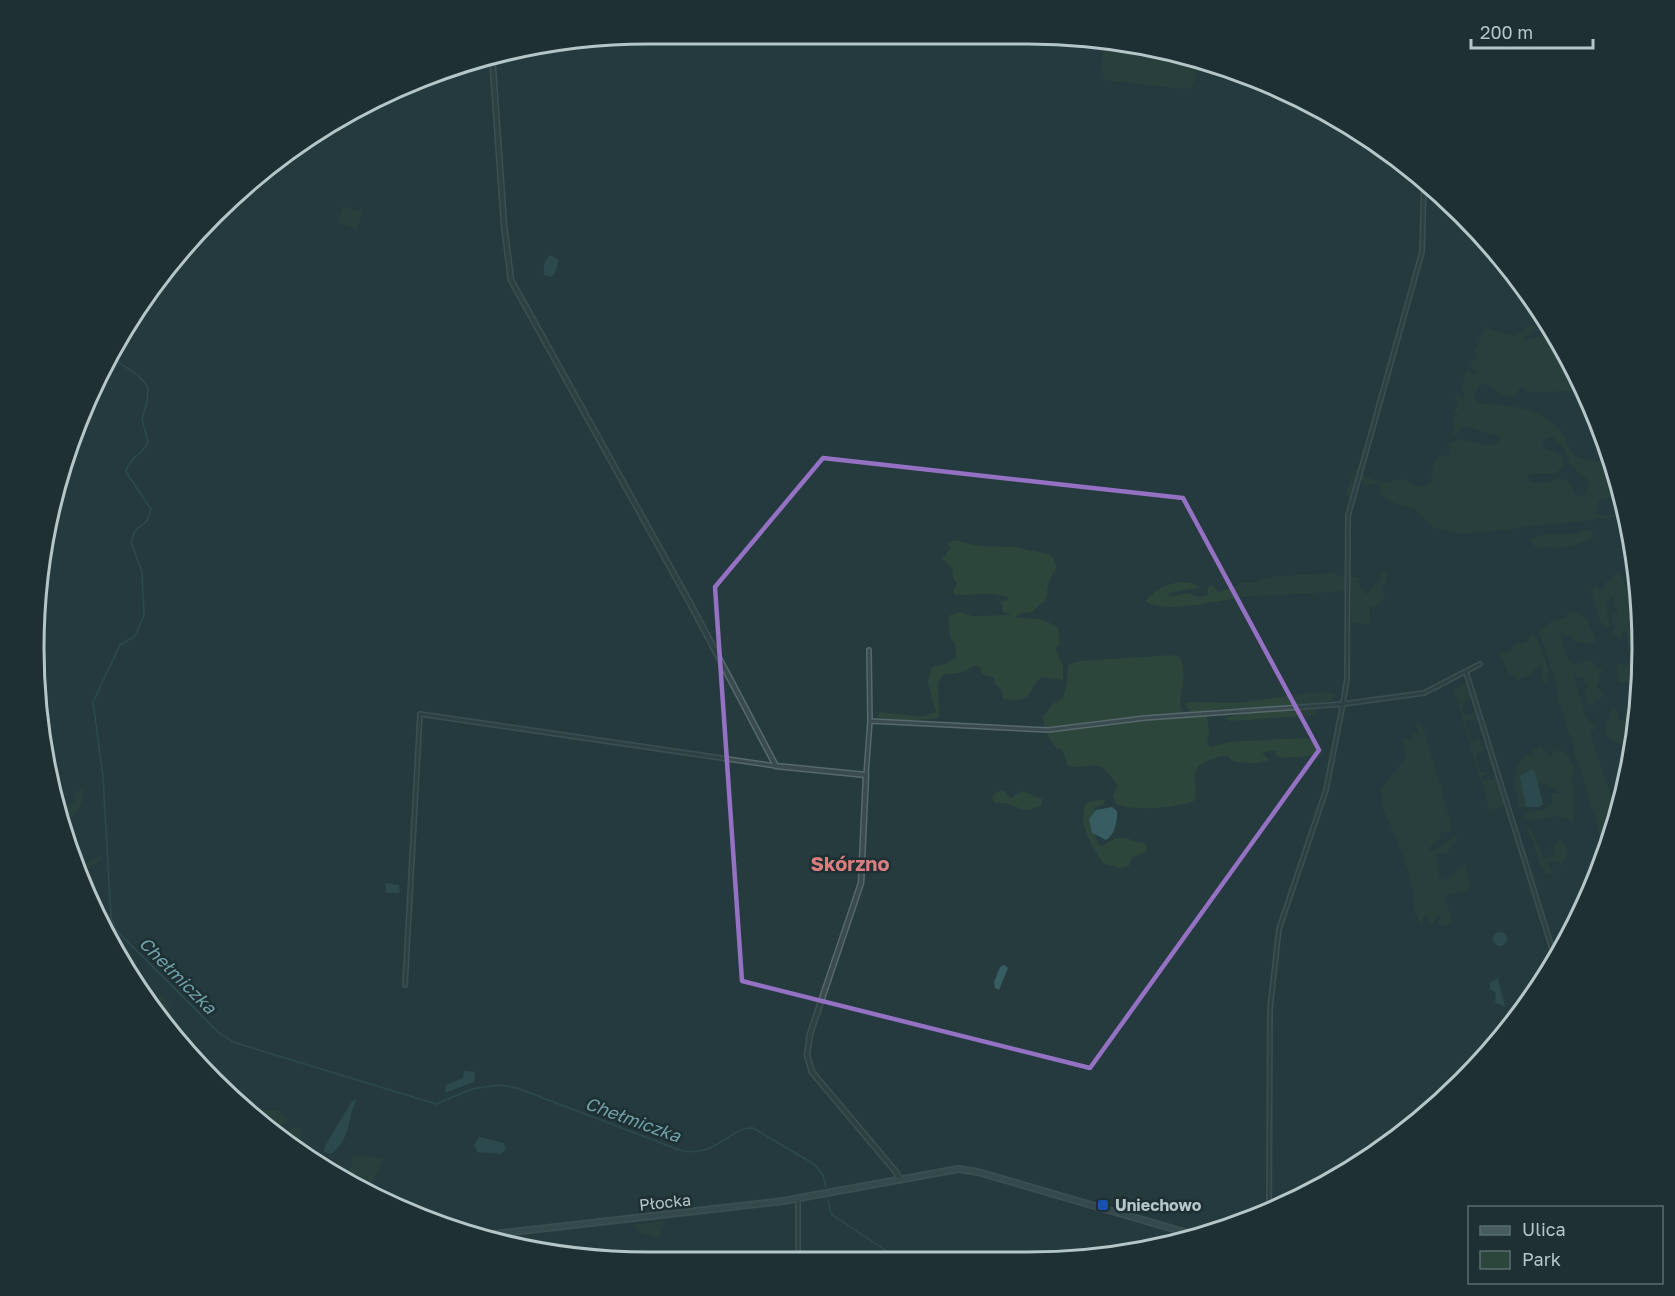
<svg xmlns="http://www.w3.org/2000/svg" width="1675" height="1296" font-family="'Golos Text',sans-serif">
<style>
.green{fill:#2d463b;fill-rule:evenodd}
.water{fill:#375d63}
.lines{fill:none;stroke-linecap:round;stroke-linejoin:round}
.stream{stroke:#375d63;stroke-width:1.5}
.minor-casing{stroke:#57696c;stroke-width:6}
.tertiary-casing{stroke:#57696c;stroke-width:7}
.secondary-casing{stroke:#57696c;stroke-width:8}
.minor{stroke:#394b4e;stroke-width:3}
.tertiary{stroke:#394b4e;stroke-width:4}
.secondary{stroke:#475c61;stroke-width:4.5}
.marked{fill:none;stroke:#9571c4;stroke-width:4.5;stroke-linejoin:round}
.transit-dot{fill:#1a4fb4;stroke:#1e3033;stroke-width:2}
.labels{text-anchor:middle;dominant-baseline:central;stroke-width:5;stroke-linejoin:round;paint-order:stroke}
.street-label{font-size:16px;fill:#b5c6c9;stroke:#1e3033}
.poi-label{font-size:16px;font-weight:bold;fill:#b5c6c9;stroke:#1e3033;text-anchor:start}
.water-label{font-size:18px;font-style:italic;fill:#6fa0a7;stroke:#1e3033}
.quarter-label{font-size:20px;font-weight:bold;fill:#da7d7f;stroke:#1e3033}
.rim{fill:none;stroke:#b5c6c9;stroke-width:3}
</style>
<rect width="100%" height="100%" fill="#253b3e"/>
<!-- green -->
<path class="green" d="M1104,42L1201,61L1192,87L1184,89L1105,80L1101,69Z
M343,206L362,212L357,229L337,222Z
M1531,325L1536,327L1524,339C1533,342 1542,332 1553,331L1585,396L1570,391L1528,392L1520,387L1516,396C1503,397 1492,389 1482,382L1473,396L1479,403C1513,408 1534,403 1561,431C1567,438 1568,450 1575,455C1591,466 1598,458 1610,464L1614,469L1612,477L1617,481L1620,497L1599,499L1596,513L1605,516L1624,513L1625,516L1464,534L1432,527L1415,509L1394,503L1379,493L1381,486L1378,483L1365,486L1363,481H1360L1355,497L1348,499L1346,493L1355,469L1368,478L1383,483L1402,479L1416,486H1427L1431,483C1432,471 1431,465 1440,456L1450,455L1448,443C1453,442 1458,439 1463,440C1477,441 1490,453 1500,439L1497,436L1466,426L1450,438L1455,430L1452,419L1459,415L1452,412L1459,405L1455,398L1458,395L1462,400L1465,394L1462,386L1466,371L1470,370L1474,375L1476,372L1470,365L1476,357L1475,351L1485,327L1514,336ZM1552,436L1565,450L1570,464L1589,481L1584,496L1577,495L1567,480C1553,476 1541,489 1527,479L1531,473L1554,474L1563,467V456L1543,447V440Z
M1588,529L1593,533L1594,538L1572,546L1559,548L1545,546L1537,549L1529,539L1545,534H1574Z
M955,540L979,546L1016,547L1051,555L1057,566L1048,584L1046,599L1032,612L1019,614L1015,618L1041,619L1058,627L1060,644L1055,648L1063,666V680L1042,677C1027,688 1035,705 1003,699L1002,690L994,683L995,678L982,674L981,667L974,666L964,672L942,675L938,684L939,718L905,721L876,717L880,712L922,717L936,712L928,682L932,667L945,664L956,657L955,643L950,638L948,616L960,612L972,616L1011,615L1002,611L1003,606L999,601L1008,600L1007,597L993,594L954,595L953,591L957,584L952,576L953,569L942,559L951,548L947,544Z
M1382,570L1386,572L1387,579L1382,589L1385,599L1376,606L1369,608L1370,624L1352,623L1351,593L1340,591C1312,594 1284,594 1256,596C1229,597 1167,616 1145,601C1158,586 1182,576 1200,587L1168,593L1170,597L1187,593L1199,597L1208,595V587L1213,585L1218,593L1242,583H1255L1267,577L1335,573L1341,577H1359V586L1366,594L1370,593L1371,587L1379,582Z
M1620,571L1635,610L1640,652L1628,644L1626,632L1622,631V640L1612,632L1617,626L1612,624L1613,615L1615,613L1620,621L1612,596L1606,604L1610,626L1608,629L1600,621L1591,591L1597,587L1601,591L1608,580Z
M1570,610L1587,619L1596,640L1592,643L1577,642L1560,631L1566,656L1575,665L1589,660L1603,670L1598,675L1600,680L1596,687L1603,693L1599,702L1594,698V705L1591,706L1587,703L1584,691L1588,688L1583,682L1585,678L1577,677L1572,671L1586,717L1596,728L1590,732L1591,737L1618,816L1605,851L1558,696L1554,676L1539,632L1552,621L1565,618Z
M1532,634L1536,636L1549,670L1548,683H1544L1541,666L1535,668L1533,674L1518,680L1508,672L1501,658V653L1509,652L1516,643H1525Z
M1172,655L1180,657C1188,680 1179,690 1181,710L1186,713L1189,710L1185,704L1189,702L1240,703L1301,694L1328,692L1336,694L1333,700L1315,705L1317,713L1314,715L1230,721L1224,717L1251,713L1254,708L1215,709L1206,713L1209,730L1207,745L1211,747L1228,742L1307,738L1322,750L1323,755L1282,758L1276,755V750L1262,753L1270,760L1257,763L1234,762L1227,756C1219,756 1215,758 1208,761C1184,770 1201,781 1194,801C1175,808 1136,812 1117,804L1113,797L1118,785C1113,780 1109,773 1104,769C1094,761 1080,770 1068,766L1062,749L1056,748L1047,735L1049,732L1044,726L1043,716L1054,703L1063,698L1067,681L1068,665L1079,661Z
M1630,662L1639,664L1636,671L1640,673L1635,721V713L1625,729L1624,746L1609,739L1606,727L1612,708L1617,712L1619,721L1625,720C1623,706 1634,699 1628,682L1619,683L1616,665L1624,664V668Z
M1468,681L1475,706L1471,699L1463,702L1464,708L1462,710L1465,716L1474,713L1476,719L1465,720L1472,742L1481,739L1485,749L1481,745V740L1480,746L1485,750L1475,754L1481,773L1492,772L1482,776L1485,781L1498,778L1506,805L1490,810L1454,690Z
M1418,722L1424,730L1451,824L1450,832H1441L1439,839L1429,848L1432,852L1456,835L1457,840L1445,854L1436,853L1439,878L1447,880L1464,863L1471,885L1466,891L1445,896L1452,921L1450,925L1437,926L1440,916H1437L1432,925L1425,914L1421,927C1420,921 1416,916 1414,910C1412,904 1415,897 1413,891C1407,864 1396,837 1385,813C1382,806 1384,798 1380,790L1406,757L1402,739L1412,738V731L1420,735L1416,725Z
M1540,746L1550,755L1558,750L1567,754L1575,768L1571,781L1574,786V820L1555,816L1534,820L1524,818L1526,812L1542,810L1552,805V793H1562L1544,783L1525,787L1529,803L1524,809L1520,807C1513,784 1511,772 1526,754L1534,756L1532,749Z
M80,789L84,792C82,805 78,820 62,818L64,808L75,801V794Z
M999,791H1004L1010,798L1023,791L1042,799V805C1024,814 1023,808 1008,804C1003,802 998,804 993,802V795Z
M1105,799L1104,804L1095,807L1092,829L1098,844L1103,846C1115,838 1120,835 1134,841C1140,843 1143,841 1147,847L1145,852L1132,858L1129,866L1120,868L1103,863C1092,846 1077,824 1086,803Z
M1529,826L1544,858L1555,854L1554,844L1560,840L1566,846L1568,856L1560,866L1558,861L1550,863L1549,867L1554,871L1553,873H1546C1534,860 1537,842 1526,829Z
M102,855L101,860L81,873L79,867Z
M160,996L168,1002L178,1037L153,1004Z
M255,1110L279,1111L289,1120L277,1128V1135L252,1115Z
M292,1128H300L302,1132L298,1151L309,1161L282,1139Z
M357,1156L384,1158L368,1192L343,1179L352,1164V1157Z
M665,1221L660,1236L656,1238L639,1232L632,1225Z"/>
<!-- water -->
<path class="water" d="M550,255L559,260L554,275L550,277L544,275C543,268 545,258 550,255Z
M1532,769L1535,772L1543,804L1539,807H1526L1520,776Z
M1112,807L1117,811C1118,820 1114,836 1106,840L1092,833L1089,819L1096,810Z
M385,883L399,885L400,893H386Z
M1493 939a7 7 0 1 1 14 0a7 7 0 1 1-14 0Z
M1004,965L1008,968L999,990L995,988L994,982L1000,967Z
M1498,978L1505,1007L1495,1002L1496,993L1490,989V983Z
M464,1071L475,1072L474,1082L445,1093L446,1085L463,1078Z
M356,1100C355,1106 352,1109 351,1114C348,1130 345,1143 331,1154L324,1152L325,1146L352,1101Z
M479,1137L504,1143L506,1149L501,1154L477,1152L474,1145Z"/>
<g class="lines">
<!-- stream -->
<path class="stream" d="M122,333L113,353L115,360L139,376L148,387L147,402L142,419L148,442C143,455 128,458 126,472L151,509L147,521L135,531L131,542L142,572L144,615L135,636L120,645L93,702L103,777L111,917L116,930L218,1032L233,1042L436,1104L472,1089L499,1085L517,1088L682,1151C720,1156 731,1126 753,1128L814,1164L823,1175L826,1187
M828,1200L831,1214L903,1262"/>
<defs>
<path id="minor" d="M869,650L870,721
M1466,672L1555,958
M866,775L870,721L1048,730L1145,718L1343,704L1424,693L1480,664
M405,985L420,714L776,766
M798,1199V1263
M1269,1210L1270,1009L1279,929L1326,790L1341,714L1347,679L1348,516L1422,252L1424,181"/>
<path id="tertiary" d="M492,54L504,225L511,280L690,603L776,766L866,775L861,883L810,1034L807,1055L812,1072L896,1172L900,1180"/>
<path id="secondary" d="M478,1236L783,1201L958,1169L978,1172L1198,1236"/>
</defs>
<!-- minor casing -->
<use href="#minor" class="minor-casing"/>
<!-- tertiary casing -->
<use href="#tertiary" class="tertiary-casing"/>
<!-- secondary casing -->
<use href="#secondary" class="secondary-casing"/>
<!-- minor -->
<use href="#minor" class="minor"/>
<!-- tertiary -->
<use href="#tertiary" class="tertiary"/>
<!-- secondary -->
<use href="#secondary" class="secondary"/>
</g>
<!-- marked area -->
<path d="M0 0H1675V1296H0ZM823,458L1183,498L1319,750L1090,1068L742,981L715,587Z" fill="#253b3e" fill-opacity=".55" fill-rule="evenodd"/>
<path class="marked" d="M823,458L1183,498L1319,750L1090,1068L742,981L715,587Z"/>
<!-- markers -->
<rect class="transit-dot" x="1097" y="1199" width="12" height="12" rx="3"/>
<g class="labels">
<!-- street labels -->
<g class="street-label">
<text transform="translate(665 1202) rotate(-6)">Płocka</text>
</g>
<!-- poi labels -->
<g class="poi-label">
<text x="1115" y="1205">Uniechowo</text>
</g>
<!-- water labels -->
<g class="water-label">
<text transform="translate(178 975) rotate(45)">Chełmiczka</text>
<text transform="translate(633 1119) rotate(20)">Chełmiczka</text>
</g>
<!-- quarter labels -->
<g class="quarter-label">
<text x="850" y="863">Skórzno</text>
</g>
</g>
<!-- crop -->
<path d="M0 0H1675V1296H0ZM648 44H1028A604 604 0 0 1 1632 648V648A604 604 0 0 1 1028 1252H648A604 604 0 0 1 44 648V648A604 604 0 0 1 648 44Z" fill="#1e3033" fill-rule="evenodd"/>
<path class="rim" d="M648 44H1028A604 604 0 0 1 1632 648V648A604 604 0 0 1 1028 1252H648A604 604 0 0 1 44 648V648A604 604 0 0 1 648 44Z"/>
<!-- legend -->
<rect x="1468" y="1206" width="195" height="78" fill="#1e3033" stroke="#5a6c6f" stroke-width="1.5"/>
<rect x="1480" y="1226" width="30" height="9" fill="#475c61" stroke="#5a6c6f" stroke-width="1.5"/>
<text x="1522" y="1236" font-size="18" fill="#b5c6c9">Ulica</text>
<rect x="1480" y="1251" width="30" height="18" fill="#2d463b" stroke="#5a6c6f" stroke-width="1.5"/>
<text x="1522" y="1266" font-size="18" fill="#b5c6c9">Park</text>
<!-- scale -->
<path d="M1471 39v9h122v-9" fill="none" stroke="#b5c6c9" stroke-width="3"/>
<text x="1480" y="39" font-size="18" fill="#b5c6c9" stroke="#1e3033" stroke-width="4.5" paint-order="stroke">200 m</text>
</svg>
